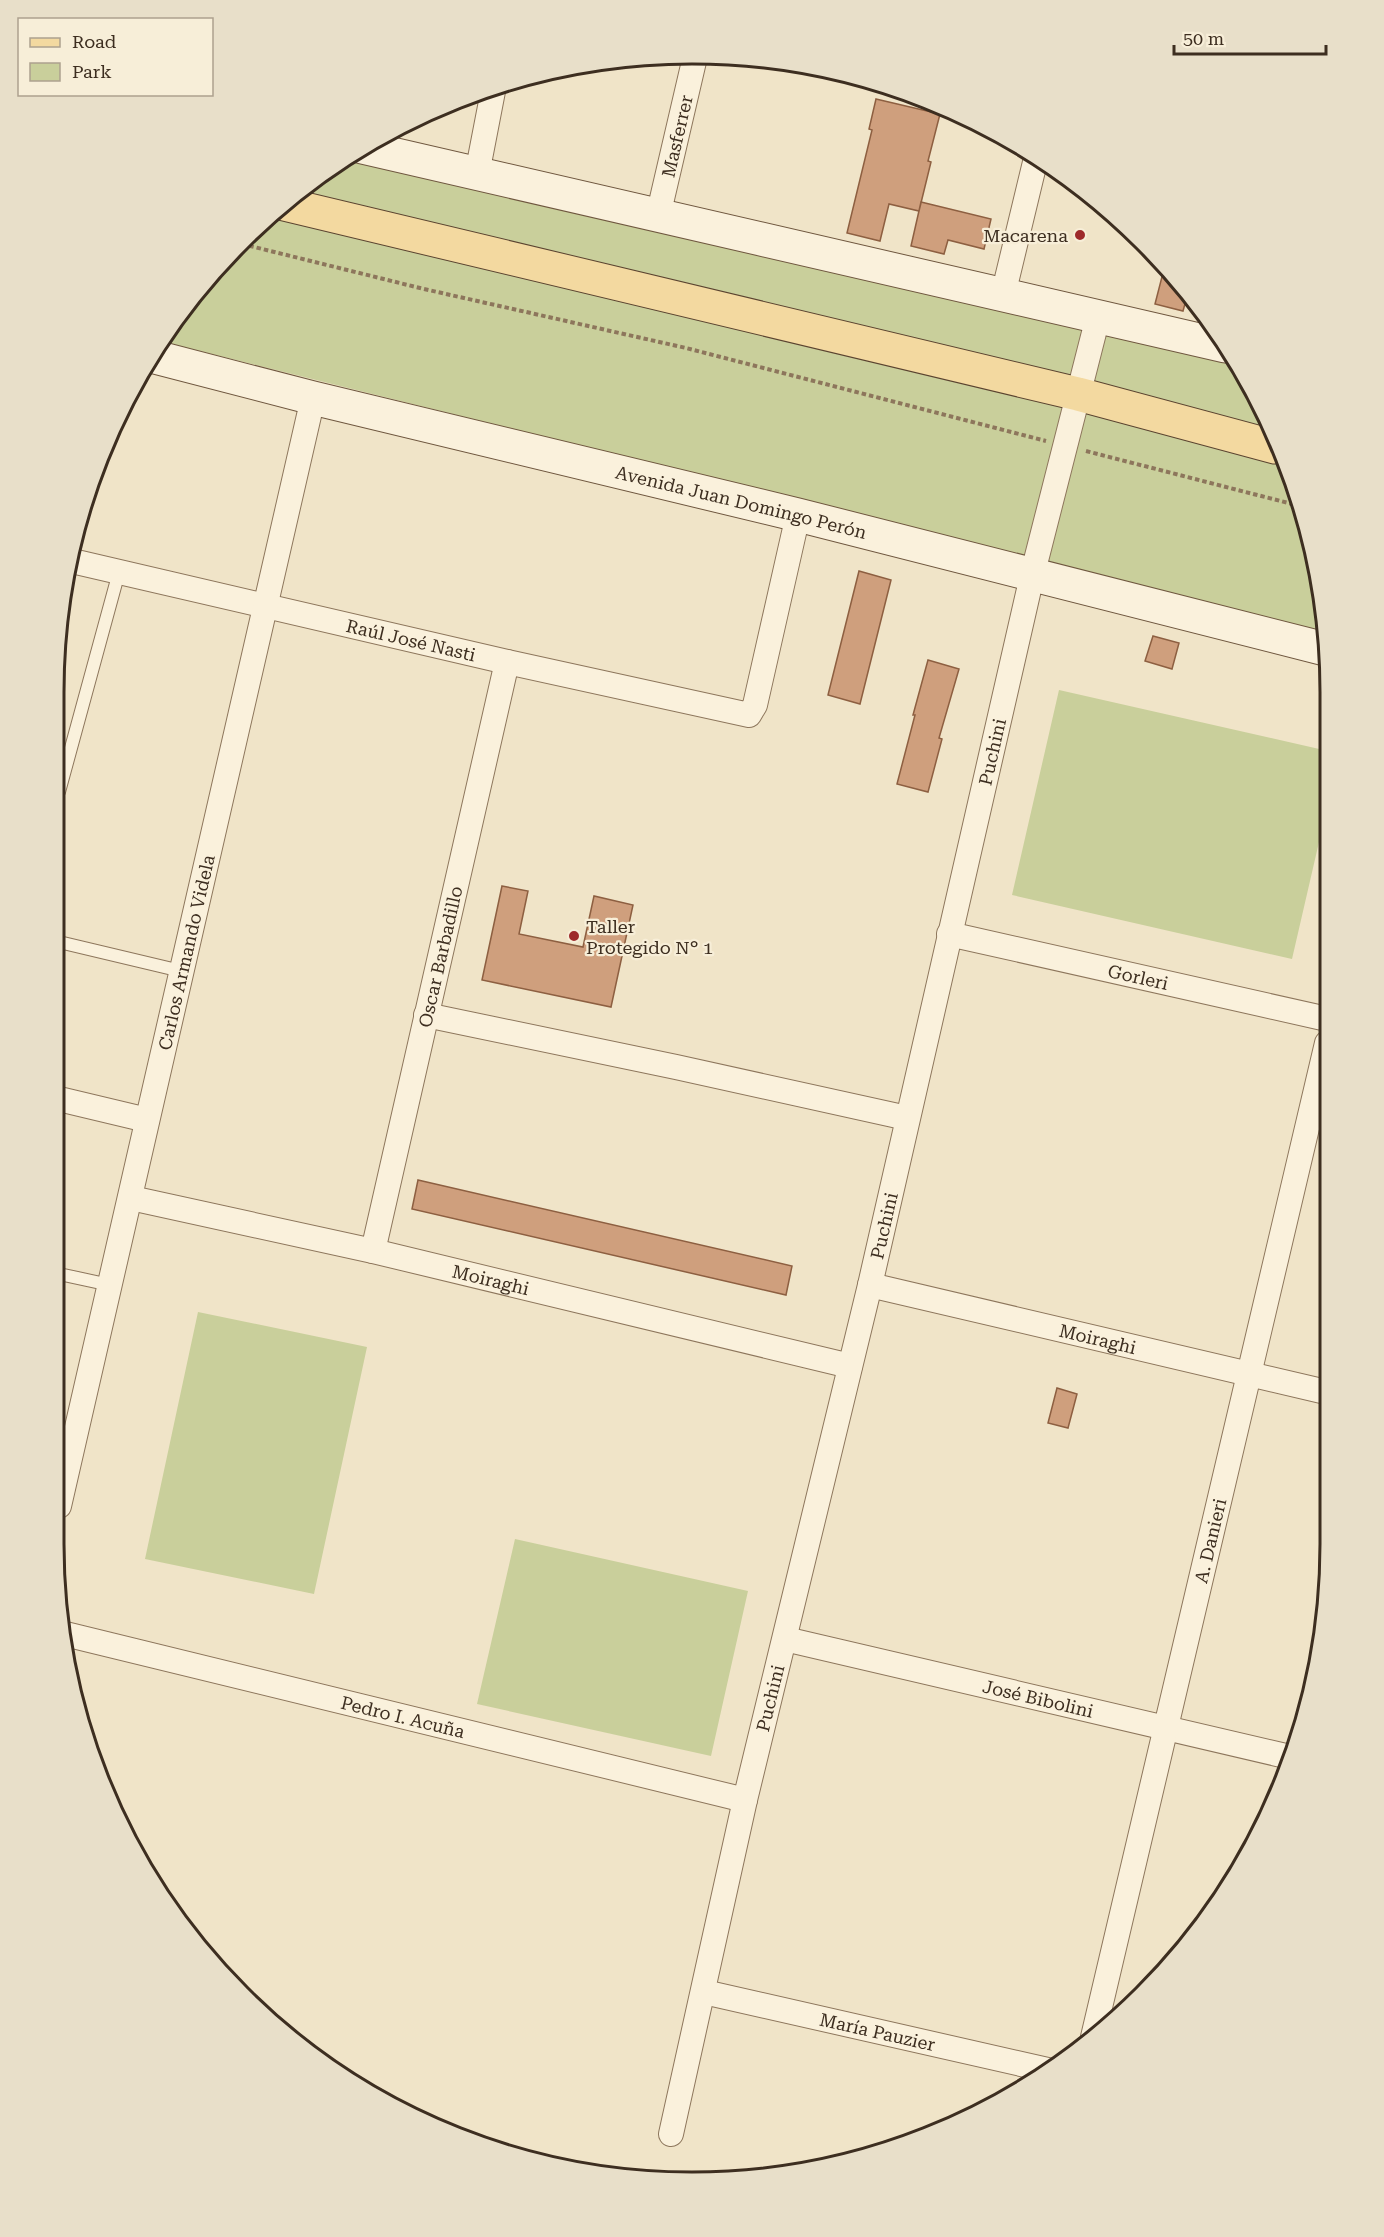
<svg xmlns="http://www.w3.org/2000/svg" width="1384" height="2237" font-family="'Roboto Serif',serif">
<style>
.green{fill:#c9cf9b}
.building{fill:#cf9f7d;stroke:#8d5f41;stroke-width:1.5}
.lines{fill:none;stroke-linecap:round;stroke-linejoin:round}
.lane-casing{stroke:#8d765c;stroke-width:14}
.street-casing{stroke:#8d765c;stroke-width:26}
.secondary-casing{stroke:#6f573f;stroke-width:35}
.primary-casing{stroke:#5b4430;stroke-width:35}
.path{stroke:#8d765c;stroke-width:4;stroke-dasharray:4.5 3;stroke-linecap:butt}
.lane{stroke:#faf1dc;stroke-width:12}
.street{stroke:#faf1dc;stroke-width:24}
.secondary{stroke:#faf1dc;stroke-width:33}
.primary{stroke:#f3d9a0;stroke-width:33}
.poi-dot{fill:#9e2a2b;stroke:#f7eed8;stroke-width:2}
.labels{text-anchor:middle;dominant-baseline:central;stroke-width:4.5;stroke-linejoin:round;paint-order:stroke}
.street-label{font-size:18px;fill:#3d2e20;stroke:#f7eed8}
.poi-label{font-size:18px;fill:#3d2e20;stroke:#f7eed8;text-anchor:end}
.rim{fill:none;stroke:#3d2e20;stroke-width:3}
</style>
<rect width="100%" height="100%" fill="#f0e4c8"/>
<!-- green -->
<path class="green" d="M344,160L1239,365L1245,373L1308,527L1326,632L164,342L186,304L271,213Z
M1059,690L1328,751V803L1292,959L1012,895Z
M198,1312L367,1347L314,1594L145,1559Z
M515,1539L748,1591L711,1756L477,1704Z"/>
<!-- building -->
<path class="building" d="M876,99L940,114L928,161L931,162L919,211L889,204L880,241L847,233L872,130L869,129Z
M921,202L991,219L984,249L948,240L944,254L911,246Z
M1165,265L1188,293L1183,311L1155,304Z
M859,571L891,580L860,704L828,695Z
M1153,636L1179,643L1172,669L1145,661Z
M928,660L959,669L939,738L942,739L928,792L897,784L915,715H913Z
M502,886L528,891L519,934L583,947L594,896L633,905L611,1007L482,980Z
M418,1180L792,1266L786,1295L412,1209Z
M1057,1388L1077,1394L1068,1428L1048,1423Z"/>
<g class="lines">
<defs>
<path id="lane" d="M59,792L119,572
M59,942L181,971
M59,1274L110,1285"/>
<g id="street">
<path d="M477,174L494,86"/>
<path id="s1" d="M658,216L695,57"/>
<path d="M1003,295L1036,158"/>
<path id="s2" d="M72,561L507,662L749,715L755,705L798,515"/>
<path id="s3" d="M949,934L1327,1019"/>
<path d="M426,1015L676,1067L907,1118"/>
<path d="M59,1099L147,1120"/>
<path id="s4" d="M131,1198L373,1251L850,1366"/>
<path id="s5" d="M373,1251L507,662"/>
<path id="s6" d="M870,1285L1326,1392"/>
<path id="s7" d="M59,1506L313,398"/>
<path id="s8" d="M61,1633L745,1800"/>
<path id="s9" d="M785,1639L1290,1757"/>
<path id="s10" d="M704,1992L1052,2071"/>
<path id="s11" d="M1093,2037L1327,1043"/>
<path id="s12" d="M671,2134L745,1800L870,1285L1032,576L1098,317"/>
</g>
<g id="secondary">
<path d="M362,147L1225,346"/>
<path id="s13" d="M155,357L313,398L798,515L1329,650"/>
</g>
<path id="primary" d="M284,204L1078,394L1275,447"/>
</defs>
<!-- lane casing -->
<use href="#lane" class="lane-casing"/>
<!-- street casing -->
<use href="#street" class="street-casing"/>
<!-- secondary casing -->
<use href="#secondary" class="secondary-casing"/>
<!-- primary casing -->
<use href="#primary" class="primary-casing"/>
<!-- path -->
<path class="path" d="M242,244L424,289L686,348L1046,441
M1086,451L1300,506"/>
<!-- lane -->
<use href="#lane" class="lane"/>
<!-- street -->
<use href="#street" class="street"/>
<!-- secondary -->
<use href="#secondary" class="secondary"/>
<!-- primary -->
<use href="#primary" class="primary"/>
</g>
<!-- markers -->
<g class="poi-dot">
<circle cx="1080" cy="235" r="6"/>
<circle cx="574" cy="936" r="6"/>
</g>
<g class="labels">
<!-- street labels -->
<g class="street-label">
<text stroke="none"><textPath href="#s1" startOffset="82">Masferrer</textPath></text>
<text stroke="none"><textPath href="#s13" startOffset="604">Avenida Juan Domingo Perón</textPath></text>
<text stroke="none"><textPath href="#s2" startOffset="348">Raúl José Nasti</textPath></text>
<text stroke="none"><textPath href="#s12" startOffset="1419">Puchini</textPath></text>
<text stroke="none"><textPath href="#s7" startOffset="568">Carlos Armando Videla</textPath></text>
<text stroke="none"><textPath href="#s5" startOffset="302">Oscar Barbadillo</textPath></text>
<text stroke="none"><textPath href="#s3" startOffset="194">Gorleri</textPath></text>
<text stroke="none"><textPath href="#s12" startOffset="933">Puchini</textPath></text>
<text stroke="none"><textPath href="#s4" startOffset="369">Moiraghi</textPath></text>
<text stroke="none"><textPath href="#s6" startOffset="234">Moiraghi</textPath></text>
<text stroke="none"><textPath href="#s11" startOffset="510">A. Danieri</textPath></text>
<text stroke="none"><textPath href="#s12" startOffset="447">Puchini</textPath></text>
<text stroke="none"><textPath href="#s9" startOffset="260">José Bibolini</textPath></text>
<text stroke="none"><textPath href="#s8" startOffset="352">Pedro I. Acuña</textPath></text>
<text stroke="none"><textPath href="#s10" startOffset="178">María Pauzier</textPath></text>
</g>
<!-- poi labels -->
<g class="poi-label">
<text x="1068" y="235">Macarena</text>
<text x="586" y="926" text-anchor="start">Taller<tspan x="586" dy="21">Protegido N° 1</tspan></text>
</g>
</g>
<!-- crop -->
<path d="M0 0H1384V2237H0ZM692 64H692A628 628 0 0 1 1320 692V1544A628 628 0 0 1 692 2172H692A628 628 0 0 1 64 1544V692A628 628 0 0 1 692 64Z" fill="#e8dfc9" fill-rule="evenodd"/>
<path class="rim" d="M692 64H692A628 628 0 0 1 1320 692V1544A628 628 0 0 1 692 2172H692A628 628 0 0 1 64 1544V692A628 628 0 0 1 692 64Z"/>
<!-- legend -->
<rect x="18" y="18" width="195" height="78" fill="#f7eed8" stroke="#ada18e" stroke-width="1.5"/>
<rect x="30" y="38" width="30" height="9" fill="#f3d9a0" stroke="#ada18e" stroke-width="1.5"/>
<text x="72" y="48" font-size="18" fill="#3d2e20">Road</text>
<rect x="30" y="63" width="30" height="18" fill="#c9cf9b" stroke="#ada18e" stroke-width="1.5"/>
<text x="72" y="78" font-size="18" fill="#3d2e20">Park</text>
<!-- scale -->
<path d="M1174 45v9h152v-9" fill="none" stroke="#3d2e20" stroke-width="3"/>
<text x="1183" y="45" font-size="18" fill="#3d2e20" stroke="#f7eed8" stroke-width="4.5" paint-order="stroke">50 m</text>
</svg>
